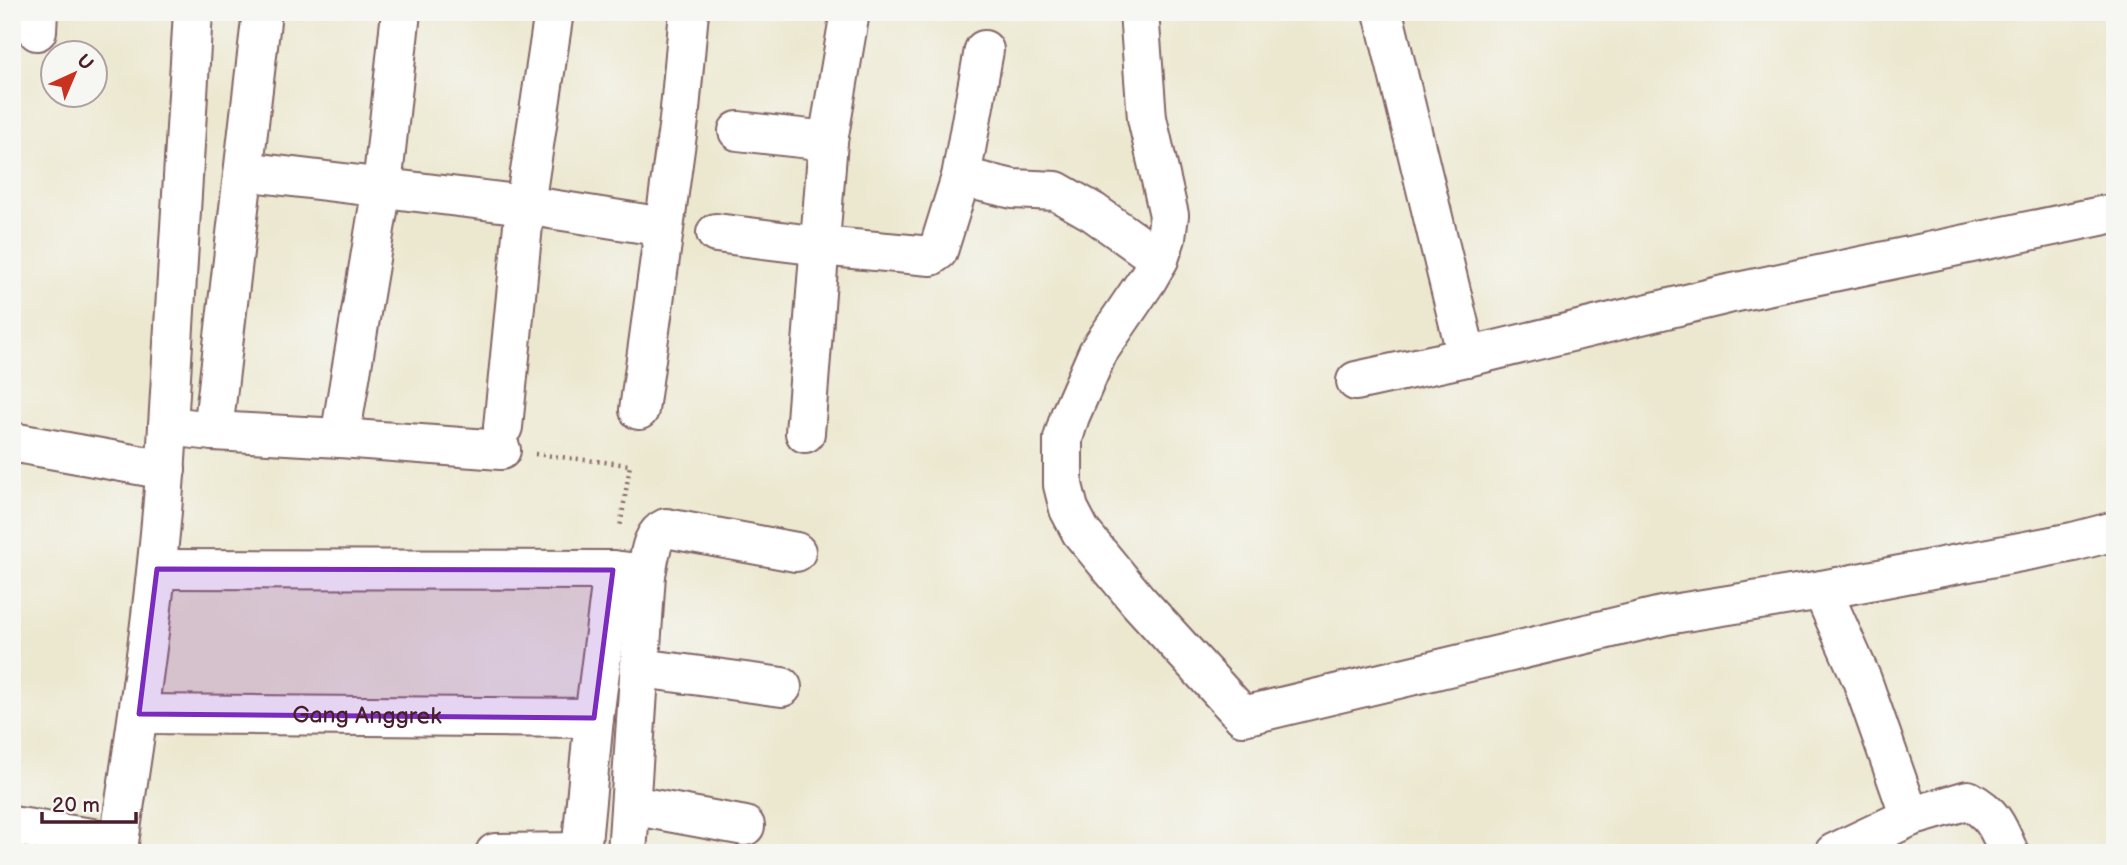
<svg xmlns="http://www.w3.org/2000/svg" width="2127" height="865" font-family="'Balsamiq Sans',sans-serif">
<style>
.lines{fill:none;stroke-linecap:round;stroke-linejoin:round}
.minor-casing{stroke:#836565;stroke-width:42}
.path{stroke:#836565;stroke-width:4.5;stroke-dasharray:2 5;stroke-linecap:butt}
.minor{stroke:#fff;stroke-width:38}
.marked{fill:#7b2cbf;fill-opacity:0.2;stroke:#7b2cbf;stroke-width:5;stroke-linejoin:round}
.labels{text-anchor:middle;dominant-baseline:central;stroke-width:5;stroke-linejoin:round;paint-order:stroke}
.street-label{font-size:23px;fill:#4a1f2b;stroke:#f6f6f2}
</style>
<rect width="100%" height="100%" fill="#f6f6f2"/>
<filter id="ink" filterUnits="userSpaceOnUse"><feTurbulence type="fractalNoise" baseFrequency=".0143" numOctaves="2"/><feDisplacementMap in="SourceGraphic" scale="14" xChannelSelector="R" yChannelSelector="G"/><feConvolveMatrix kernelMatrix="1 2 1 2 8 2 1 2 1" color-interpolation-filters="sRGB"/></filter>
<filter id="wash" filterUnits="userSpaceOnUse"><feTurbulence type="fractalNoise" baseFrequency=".00686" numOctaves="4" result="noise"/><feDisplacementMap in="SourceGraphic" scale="28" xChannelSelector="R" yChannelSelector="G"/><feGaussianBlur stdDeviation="1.57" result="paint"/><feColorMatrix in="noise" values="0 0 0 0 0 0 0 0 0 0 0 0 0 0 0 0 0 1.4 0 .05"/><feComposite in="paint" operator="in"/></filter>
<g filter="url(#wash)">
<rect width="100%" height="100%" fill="#ece8d0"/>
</g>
<g filter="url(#ink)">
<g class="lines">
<defs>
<g id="minor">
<path d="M1139,12L1147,118L1169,215L1166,238L1159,259L1147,280L1098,352L1070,416L1063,439V485L1069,509L1081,532L1138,601L1243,716L1666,615L1822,590L2073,542L2115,531"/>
<path d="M1383,12L1467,357"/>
<path d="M37,31L38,12"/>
<path d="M738,131L828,141"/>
<path d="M244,171L525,205L664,227"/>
<path d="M961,177L1013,189L1056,191L1093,212L1159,259"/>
<path d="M716,233L820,246L931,256L938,251L961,177L984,50"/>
<path d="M1356,381L1467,357L1728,294L2115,213"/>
<path d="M639,410L679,120L689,12"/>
<path d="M168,426L193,12"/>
<path d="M503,427L525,205L554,12"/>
<path d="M213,431L262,12"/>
<path d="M805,433L828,141L850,12"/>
<path d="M340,438L382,187L401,12"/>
<path d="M12,442L166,470"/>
<path d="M157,569L613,570L646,574C650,558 650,535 666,528L796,552"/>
<path d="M1822,590L1862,680L1910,817"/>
<path d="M641,668L782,687"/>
<path id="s1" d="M139,714L594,718"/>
<path d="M631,805L745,826"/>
<path d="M12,826L119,842"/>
<path d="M120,853L119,842C140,703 161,565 168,426L213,431L340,438L501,450"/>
<path d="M495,853L581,852"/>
<path d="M581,853L594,718L613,570"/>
<path d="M627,853L646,574"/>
<path d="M1834,853L1910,817L1968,800C1994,814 1998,827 2009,853"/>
</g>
</defs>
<!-- minor casing -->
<use href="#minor" class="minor-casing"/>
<!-- path -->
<path class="path" d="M535,454L630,465L620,528"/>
<!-- minor -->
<use href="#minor" class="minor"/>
</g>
</g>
<!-- marked area -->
<path class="marked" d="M157,569L613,570L594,718L139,714Z"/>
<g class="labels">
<!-- street labels -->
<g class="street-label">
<text stroke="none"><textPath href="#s1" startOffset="228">Gang Anggrek</textPath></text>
</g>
</g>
<!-- margin -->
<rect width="2127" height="865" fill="none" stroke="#f6f6f2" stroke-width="42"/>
<!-- north arrow -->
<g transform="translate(74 74) rotate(44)"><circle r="33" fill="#f6f6f2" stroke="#b1a0a2" stroke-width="2"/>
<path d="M0-5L12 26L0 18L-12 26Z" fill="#c8321e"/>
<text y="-10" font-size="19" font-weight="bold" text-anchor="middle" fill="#4a1f2b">U</text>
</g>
<!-- scale -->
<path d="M42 812v10h94v-10" fill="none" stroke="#4a1f2b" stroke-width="3.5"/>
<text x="52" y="812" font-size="21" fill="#4a1f2b" stroke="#f6f6f2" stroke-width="5" paint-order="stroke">20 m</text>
</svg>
